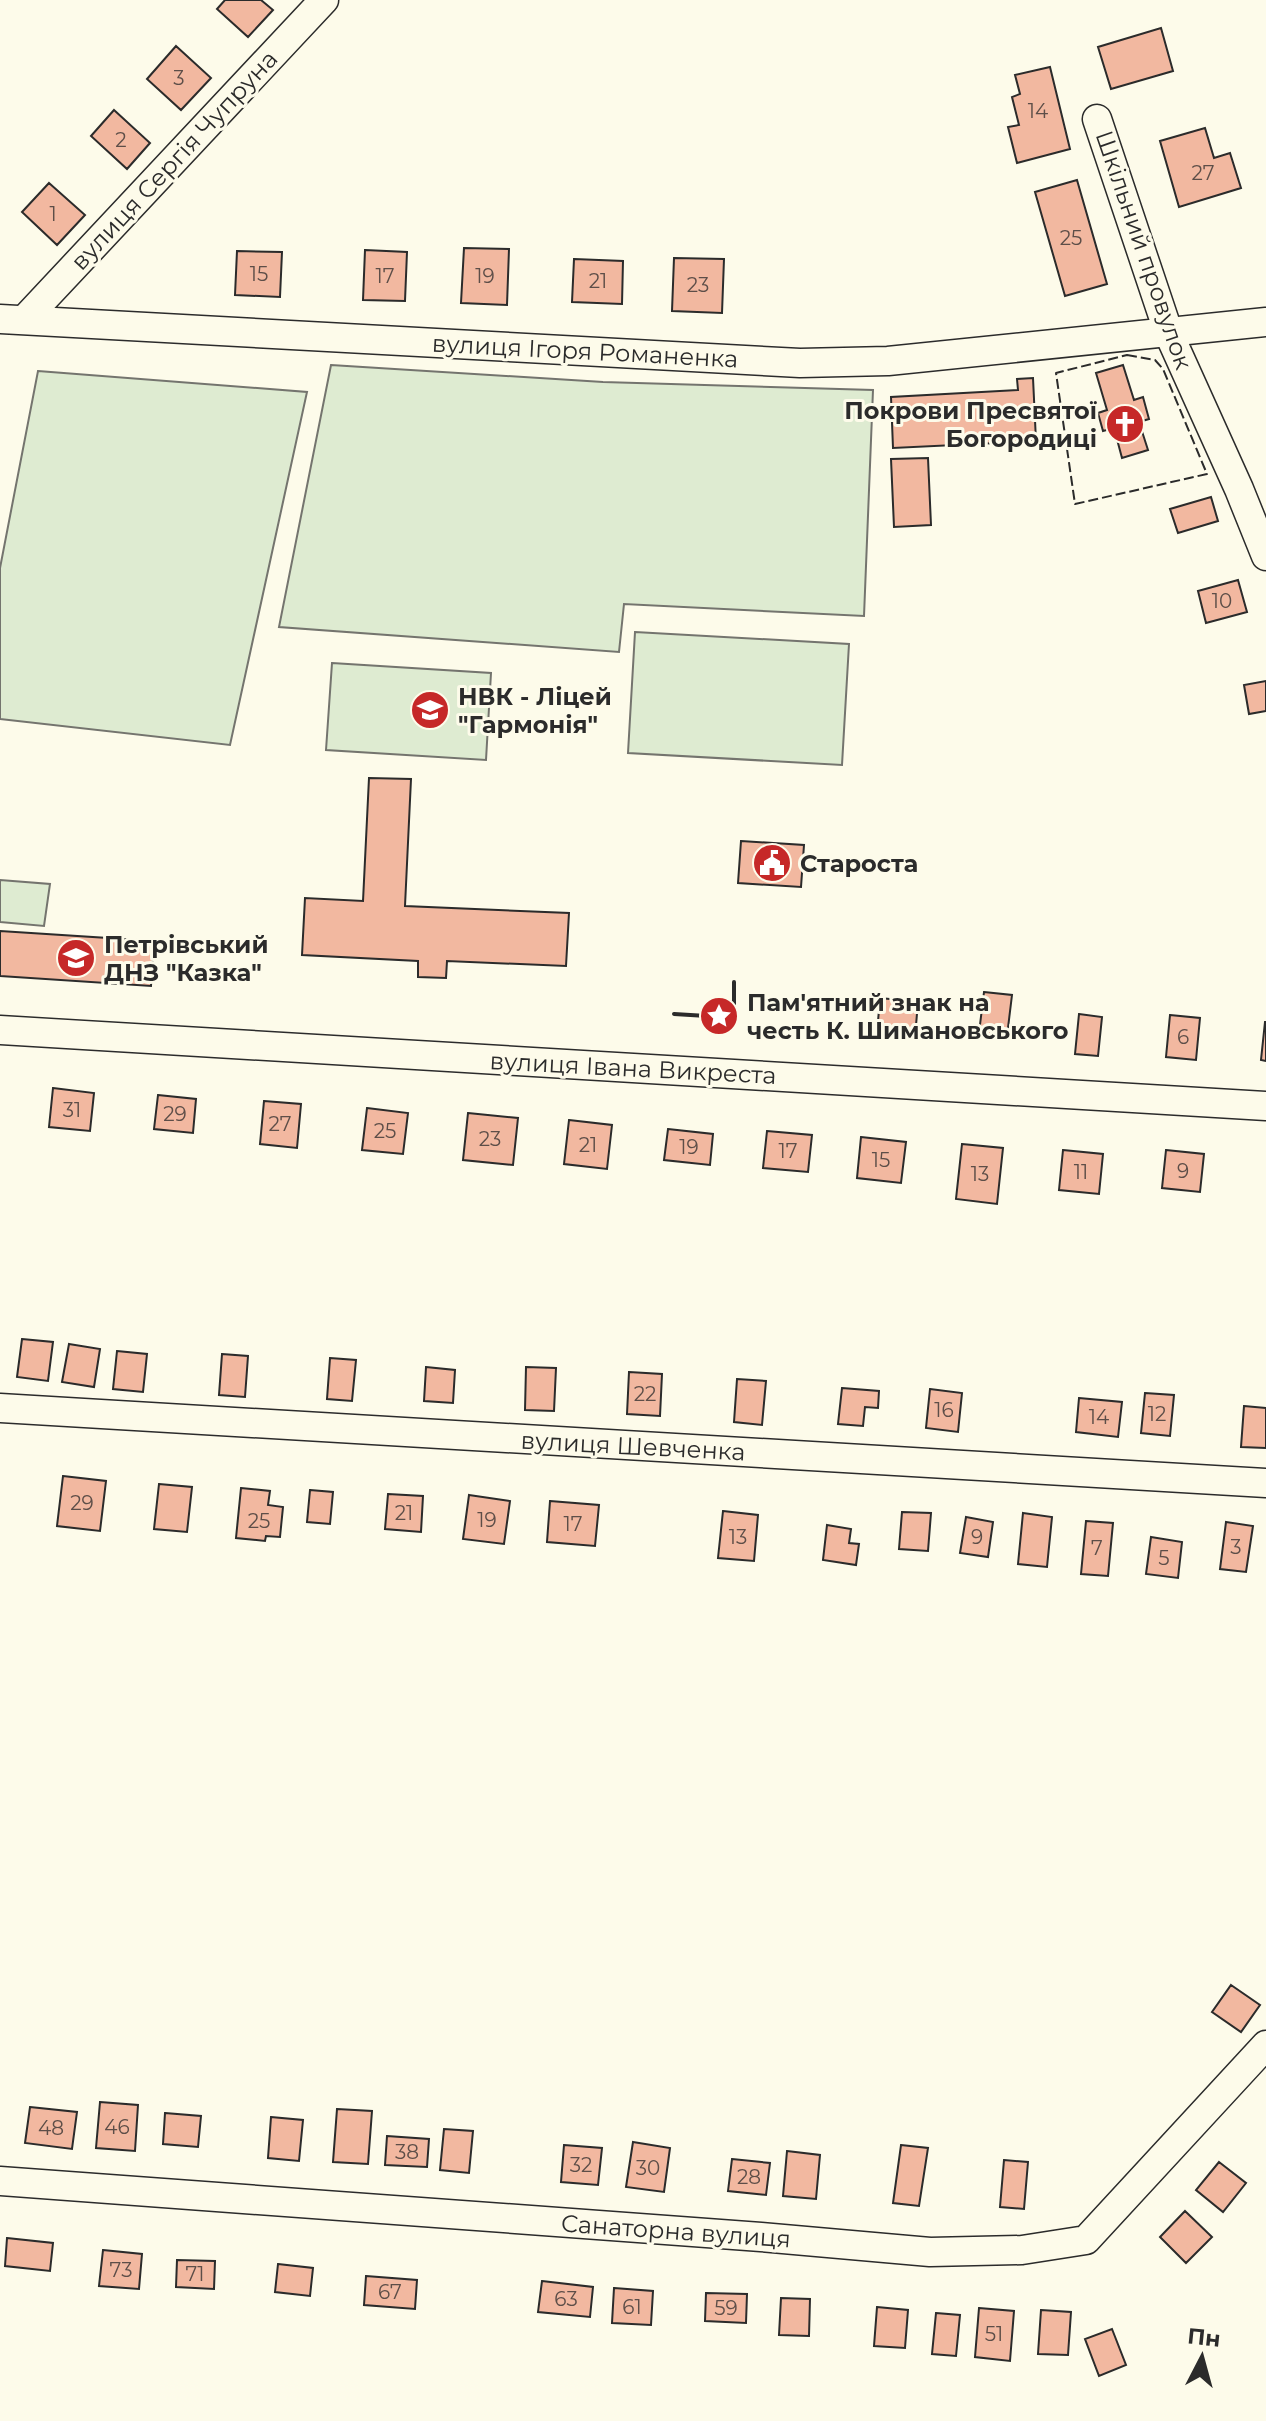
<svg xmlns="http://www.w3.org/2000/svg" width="1266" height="2421" font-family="Montserrat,sans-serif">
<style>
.green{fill:#deebd1;stroke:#74746e;stroke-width:2}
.building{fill:#f2b8a0;stroke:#2b2b2b;stroke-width:2}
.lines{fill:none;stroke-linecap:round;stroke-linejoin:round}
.minor-casing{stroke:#2b2b2b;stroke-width:31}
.minor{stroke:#fdfbea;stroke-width:28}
.fence{stroke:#2b2b2b;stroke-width:2;stroke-dasharray:10 4;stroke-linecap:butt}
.wall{stroke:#2b2b2b;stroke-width:4}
.labels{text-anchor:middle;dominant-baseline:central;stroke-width:6;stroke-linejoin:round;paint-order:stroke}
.number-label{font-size:20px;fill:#5d4e48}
.street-label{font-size:24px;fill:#2b2b2b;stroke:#fdfbea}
.poi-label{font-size:24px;font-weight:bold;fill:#2b2b2b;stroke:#fdfbea;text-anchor:start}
</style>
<rect width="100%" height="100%" fill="#fdfbea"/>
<!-- green -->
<path class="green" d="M331,365L603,382L873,390L864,616L624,604L619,652L279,627Z
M38,371L307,392L230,745L0,719V568Z
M635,632L849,644L842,765L628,753Z
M332,663L491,673L486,760L326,750Z
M0,880L50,884L44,926L0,922Z"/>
<!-- building -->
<path class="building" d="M225,0H261L273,10L248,37L217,9Z
M1161,28L1173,71L1111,89L1098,47Z
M176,46L211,78L181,110L147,79Z
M1050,67L1070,149L1017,163L1008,127L1019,125L1012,97L1020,94L1015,75Z
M114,110L150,143L127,169L91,136Z
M1205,128L1214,158L1230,153L1241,188L1179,207L1160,141Z
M1077,180L1107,284L1065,296L1035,192Z
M49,183L85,215L57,245L22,212Z
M464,248L509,249L507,305L461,303Z
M365,250L407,252L405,301L363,300Z
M237,251L282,252L280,297L235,295Z
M674,258L724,259L722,313L672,311Z
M574,259L623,261L622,304L572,302Z
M1123,365L1134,400L1143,397L1149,419L1139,422L1148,450L1122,458L1114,428L1103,431L1098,413L1107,410L1096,373Z
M1033,378L1036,441L893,448L891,397L1018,390L1017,379Z
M928,458L931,525L894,527L891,459Z
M1211,497L1218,521L1178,533L1170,509Z
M1238,580L1247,612L1206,623L1198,591Z
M1266,681V711L1249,714L1244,685Z
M369,778L411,779L405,906L569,913L566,966L447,961L446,978L418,977V961L302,955L305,898L363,901Z
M741,841L804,845L801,887L738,883Z
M0,931L154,941L151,986L0,976Z
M984,992L1012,995L1007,1036L979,1033Z
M880,998L918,1002L915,1037L877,1033Z
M1079,1014L1102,1017L1098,1056L1075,1054Z
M1170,1015L1200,1018L1196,1060L1166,1057Z
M1265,1022H1266V1061L1261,1060Z
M53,1088L94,1093L90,1131L49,1127Z
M158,1095L196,1099L193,1133L154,1129Z
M264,1101L301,1104L297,1148L260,1144Z
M367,1108L408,1113L403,1154L362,1150Z
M468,1113L518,1118L513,1165L463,1160Z
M569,1120L612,1125L607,1169L564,1164Z
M668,1129L713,1134L710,1165L664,1160Z
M767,1131L812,1135L808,1172L763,1168Z
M861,1137L906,1142L901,1183L857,1178Z
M962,1144L1003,1148L997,1204L956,1199Z
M1063,1150L1103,1154L1099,1194L1059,1190Z
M1166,1150L1204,1154L1200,1192L1162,1188Z
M22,1339L53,1342L48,1381L17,1377Z
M69,1344L100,1349L94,1387L62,1382Z
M117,1351L147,1354L143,1392L113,1389Z
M222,1354L248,1356L245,1397L219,1395Z
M330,1358L356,1360L352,1401L327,1399Z
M426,1367L455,1370L453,1403L424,1401Z
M526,1367L556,1368L554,1411L525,1410Z
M629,1372L662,1374L660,1416L627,1414Z
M737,1379L766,1381L762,1425L734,1422Z
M842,1388L879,1391L878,1408L865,1407L863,1426L838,1424Z
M930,1389L962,1393L958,1432L926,1428Z
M1145,1393L1174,1395L1170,1436L1141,1433Z
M1079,1398L1122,1402L1118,1437L1076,1432Z
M1244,1406L1266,1408V1448L1241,1447Z
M63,1476L106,1481L100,1531L57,1526Z
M159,1484L192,1487L187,1532L154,1529Z
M241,1488L270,1491L268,1505L283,1507L280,1537L266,1536L265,1541L236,1538Z
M310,1490L333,1492L330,1524L307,1522Z
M388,1494L423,1496L421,1532L385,1529Z
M469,1495L510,1501L504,1544L463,1539Z
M550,1501L599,1505L595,1546L547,1542Z
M723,1511L758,1515L754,1561L718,1558Z
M902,1512L931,1513L928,1551L899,1549Z
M1023,1513L1052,1517L1047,1567L1018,1564Z
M966,1517L993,1522L988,1557L960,1553Z
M1086,1521L1113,1523L1108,1576L1081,1574Z
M1226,1522L1253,1526L1246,1572L1220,1569Z
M827,1525L851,1529L849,1543L859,1544L856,1565L823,1560Z
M1151,1537L1182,1542L1178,1578L1146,1574Z
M1231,1985L1260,2005L1241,2032L1212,2012Z
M100,2102L138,2105L135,2151L96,2148Z
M30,2107L77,2112L72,2149L25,2143Z
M337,2109L372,2111L368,2164L333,2162Z
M165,2113L201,2116L198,2147L163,2144Z
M271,2117L303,2120L299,2161L268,2158Z
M444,2129L473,2131L469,2173L440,2170Z
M387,2136L429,2139L427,2167L385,2165Z
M633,2142L670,2148L664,2192L626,2187Z
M564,2145L602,2148L598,2185L561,2182Z
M901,2145L928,2148L919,2206L893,2203Z
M787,2151L820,2155L816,2199L783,2196Z
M732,2159L770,2163L766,2195L728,2191Z
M1004,2160L1028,2162L1024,2209L1000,2207Z
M1219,2162L1246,2183L1223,2212L1196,2190Z
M1185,2211L1212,2237L1186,2263L1160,2237Z
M7,2238L53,2243L50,2271L5,2266Z
M103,2250L142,2254L139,2289L99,2286Z
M177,2260L215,2261L214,2289L176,2287Z
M278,2264L313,2268L310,2296L275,2292Z
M366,2276L417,2280L415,2309L364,2305Z
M542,2281L593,2287L590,2317L538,2312Z
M614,2288L653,2291L651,2325L612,2323Z
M706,2293L747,2294L746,2323L705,2321Z
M781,2298L810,2299L809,2336L779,2335Z
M877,2307L908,2310L905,2348L874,2346Z
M979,2308L1014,2311L1010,2361L975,2357Z
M1041,2310L1071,2312L1068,2355L1038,2354Z
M936,2313L960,2315L956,2356L932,2354Z
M1112,2329L1126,2365L1099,2376L1085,2339Z"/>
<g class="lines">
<defs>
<path id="minor" d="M1097,119L1169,334L1239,489L1266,556
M0,319L800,363L888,361L1266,322
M24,320L324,0
M0,1030L1266,1106
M0,1408L1266,1483
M0,2181L761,2237L930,2252L1022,2250L1086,2240L1266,2045"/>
</defs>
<!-- minor casing -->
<use href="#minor" class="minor-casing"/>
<!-- minor -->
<use href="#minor" class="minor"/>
<!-- fence -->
<path class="fence" d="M1127,355L1155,360L1163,369L1207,474L1075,504L1056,373Z"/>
<!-- wall -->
<path class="wall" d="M674,1014L723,1017L734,1006V982"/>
</g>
<!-- icons -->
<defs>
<symbol id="church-disc" viewBox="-11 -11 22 22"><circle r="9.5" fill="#c62828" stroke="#fdfbea"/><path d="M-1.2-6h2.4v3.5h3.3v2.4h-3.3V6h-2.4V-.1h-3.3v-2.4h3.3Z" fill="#fff"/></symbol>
<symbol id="school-disc" viewBox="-11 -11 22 22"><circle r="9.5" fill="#c62828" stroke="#fdfbea"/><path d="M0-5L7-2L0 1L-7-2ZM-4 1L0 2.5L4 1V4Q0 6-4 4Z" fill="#fff"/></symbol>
<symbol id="civic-disc" viewBox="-11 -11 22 22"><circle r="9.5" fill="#c62828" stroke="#fdfbea"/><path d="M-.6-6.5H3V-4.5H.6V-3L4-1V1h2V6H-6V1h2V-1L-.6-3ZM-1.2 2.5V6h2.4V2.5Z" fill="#fff"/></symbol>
<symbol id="sight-disc" viewBox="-11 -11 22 22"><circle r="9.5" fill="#c62828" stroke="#fdfbea"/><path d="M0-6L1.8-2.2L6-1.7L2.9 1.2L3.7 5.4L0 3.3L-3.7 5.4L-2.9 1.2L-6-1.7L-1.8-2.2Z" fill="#fff"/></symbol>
</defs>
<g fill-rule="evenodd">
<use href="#church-disc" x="1103" y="402" width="44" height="44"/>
<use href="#school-disc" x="408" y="688" width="44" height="44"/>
<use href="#civic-disc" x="750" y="841" width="44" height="44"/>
<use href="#school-disc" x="54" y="936" width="44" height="44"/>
<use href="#sight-disc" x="697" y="994" width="44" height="44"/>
</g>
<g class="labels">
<!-- number labels -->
<g class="number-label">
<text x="179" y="78">3</text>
<text x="1038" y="111">14</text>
<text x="121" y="140">2</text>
<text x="1203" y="173">27</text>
<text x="53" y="214">1</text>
<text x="1071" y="238">25</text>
<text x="259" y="274">15</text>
<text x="385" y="276">17</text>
<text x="485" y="276">19</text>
<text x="598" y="281">21</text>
<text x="698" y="285">23</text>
<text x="1222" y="601">10</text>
<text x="1183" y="1037">6</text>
<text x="72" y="1110">31</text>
<text x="175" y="1114">29</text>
<text x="280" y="1124">27</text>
<text x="385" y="1131">25</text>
<text x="490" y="1139">23</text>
<text x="588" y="1145">21</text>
<text x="689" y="1147">19</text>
<text x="788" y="1151">17</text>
<text x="881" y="1160">15</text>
<text x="1183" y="1171">9</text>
<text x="1081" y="1172">11</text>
<text x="980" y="1174">13</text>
<text x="645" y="1394">22</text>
<text x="944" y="1410">16</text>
<text x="1157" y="1414">12</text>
<text x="1099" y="1417">14</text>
<text x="82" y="1503">29</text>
<text x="404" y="1513">21</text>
<text x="487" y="1520">19</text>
<text x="259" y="1521">25</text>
<text x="573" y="1524">17</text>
<text x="738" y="1537">13</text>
<text x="977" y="1537">9</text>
<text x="1236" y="1547">3</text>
<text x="1097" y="1548">7</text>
<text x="1164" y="1558">5</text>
<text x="117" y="2127">46</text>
<text x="51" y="2128">48</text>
<text x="407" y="2152">38</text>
<text x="581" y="2165">32</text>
<text x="648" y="2168">30</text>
<text x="749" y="2177">28</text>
<text x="121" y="2270">73</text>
<text x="195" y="2274">71</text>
<text x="390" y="2292">67</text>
<text x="566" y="2299">63</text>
<text x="632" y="2307">61</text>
<text x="726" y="2308">59</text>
<text x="994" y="2334">51</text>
</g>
<!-- street labels -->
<g class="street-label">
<text transform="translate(174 160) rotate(-47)">вулиця Сергія Чупруна</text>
<text transform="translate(1144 250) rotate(71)">Шкільний провулок</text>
<text transform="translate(585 351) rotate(3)">вулиця Ігоря Романенка</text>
<text transform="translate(633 1068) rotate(3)">вулиця Івана Викреста</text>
<text transform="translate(633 1446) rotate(3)">вулиця Шевченка</text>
<text transform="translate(676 2231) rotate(4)">Санаторна вулиця</text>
</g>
<!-- poi labels -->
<g class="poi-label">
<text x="1097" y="410" text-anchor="end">Покрови Пресвятої<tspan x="1097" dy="28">Богородиці</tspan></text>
<text x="458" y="696">НВК - Ліцей<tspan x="458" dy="28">"Гармонія"</tspan></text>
<text x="800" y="863">Староста</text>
<text x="104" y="944">Петрівський<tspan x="104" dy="28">ДНЗ "Казка"</tspan></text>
<text x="747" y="1002">Пам'ятний знак на<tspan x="747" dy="28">честь К. Шимановського</tspan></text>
</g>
</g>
<!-- north arrow -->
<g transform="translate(1202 2357) rotate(6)" stroke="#fdfbea" stroke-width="6" paint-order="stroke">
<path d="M0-6L14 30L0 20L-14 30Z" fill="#2b2b2b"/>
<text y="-12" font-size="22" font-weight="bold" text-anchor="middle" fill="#2b2b2b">Пн</text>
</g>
</svg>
